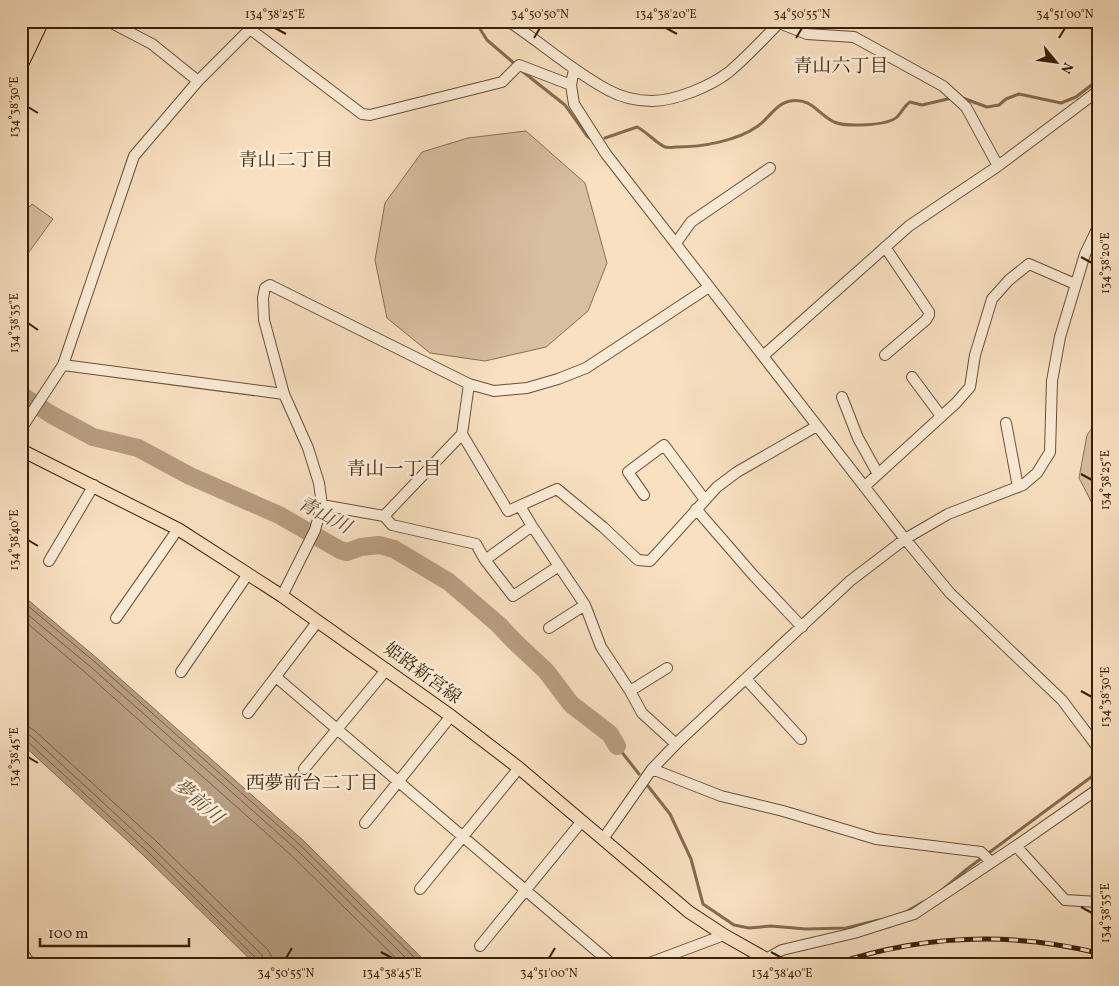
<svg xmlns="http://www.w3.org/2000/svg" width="1119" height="986" font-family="Vollkorn,'Noto Serif JP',serif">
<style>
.green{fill:#d8bfa0;stroke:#896f52}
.water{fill:#b79e80;stroke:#856b4f}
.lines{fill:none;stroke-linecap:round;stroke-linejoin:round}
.shore{stroke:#785e42;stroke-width:1}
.stream{stroke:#856b4f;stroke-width:3}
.river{stroke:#b79e80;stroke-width:18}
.minor-casing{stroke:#6a4f34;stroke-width:12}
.major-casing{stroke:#3a1f05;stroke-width:14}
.highway-casing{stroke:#3a1f05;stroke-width:17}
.minor{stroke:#faebd6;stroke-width:10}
.major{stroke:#f8e0c0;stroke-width:12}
.highway{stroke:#f8e0c0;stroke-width:15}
.rail-casing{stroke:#3a1f05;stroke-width:5}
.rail{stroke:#faebd6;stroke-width:3;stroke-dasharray:9;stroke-linecap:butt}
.ticks{fill:none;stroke:#3a1f05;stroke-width:2}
.labels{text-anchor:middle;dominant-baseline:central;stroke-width:5;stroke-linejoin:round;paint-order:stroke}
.street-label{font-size:18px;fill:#3a1f05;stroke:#faebd6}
.neighbourhood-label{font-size:19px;fill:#3a1f05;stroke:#faebd6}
.water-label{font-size:19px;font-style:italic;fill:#664b30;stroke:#faebd6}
.neatline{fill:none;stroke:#3a1f05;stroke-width:2}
.ticks-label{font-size:12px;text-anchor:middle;fill:#3a1f05}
</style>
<rect width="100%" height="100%" fill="#f8e0c0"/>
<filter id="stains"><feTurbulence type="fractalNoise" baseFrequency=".004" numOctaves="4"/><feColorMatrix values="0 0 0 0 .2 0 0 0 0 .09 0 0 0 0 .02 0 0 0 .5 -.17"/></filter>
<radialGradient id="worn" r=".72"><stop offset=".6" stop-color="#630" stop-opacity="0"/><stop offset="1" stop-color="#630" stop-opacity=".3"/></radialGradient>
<!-- green -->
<path class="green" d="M526,131L585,183L607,263L588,311L546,347L485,361L430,353L387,318L375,260L385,203L422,152L468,138Z
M32,204L53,219L21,263V216Z
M1098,420V515L1079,478L1087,435Z"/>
<!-- water -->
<path class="water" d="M21,594L99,660L305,842L429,965H256L143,855L21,743Z"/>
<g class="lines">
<!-- shore -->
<path class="shore" d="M21,600L96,663L301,846L422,965
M21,609L92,668L297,850L413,965
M21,618L87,674L292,856L403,965
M21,726L29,727L35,731L156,841L268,950L272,957L273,965
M21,733L31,736L151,847L262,955L265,965
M21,740L27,741L147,851L257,959L259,965"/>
<!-- stream -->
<path class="stream" d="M475,21L487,40L516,65
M522,71L565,105L587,136L594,141
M960,97L987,107L999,105L1006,99L1019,94L1061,103L1076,97L1098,80
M605,138L637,127C647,132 656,143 665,147C668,148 674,147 677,147C702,147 737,141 758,126C768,119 777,103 790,101C811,97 818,114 834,122C846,127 887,126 897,117C902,112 904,106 910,102L922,105L952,98
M617,746L639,774
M648,786L670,814L691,859L703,904L734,925L749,928L771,926L806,929L846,928L879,920
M941,891L967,869L1098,772
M904,913L923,902"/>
<!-- river -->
<path class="river" d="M21,395L52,415L93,437L138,448L190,476L279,515L340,550L347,552L361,547L379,545L394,549L449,582L499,625L514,641L546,671L571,704L610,734L617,746"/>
<defs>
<path id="minor" d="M108,21L152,44L198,81
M508,21C542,43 572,71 608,90C621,97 637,101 652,101C675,101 711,86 729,72C748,56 764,38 781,21
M779,23L807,34L854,37L943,86L966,107L998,166
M250,29L362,114L370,115L502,82L519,65L571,85
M574,69L571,85L574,104L606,154L905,539L950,593L1062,700L1098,748
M676,243L691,222L770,168
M885,355L926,320L929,315V312L885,247
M763,356L909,226L998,166L1098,91
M63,365L284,394
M912,377L941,416
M842,397L858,438L878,474
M1006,423L1018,487
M21,429L63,365L134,156L198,81L258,21
M462,434L508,511L557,489L603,527L638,560L650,561L717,487L737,472L817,426
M865,486L956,403L970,387L975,355L992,299L1009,280L1029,264L1075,284
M644,495L628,472L664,445L705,500
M322,505L384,516L462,434L469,384
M520,506L532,526L585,605L601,647L630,691L642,713L676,744
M696,509L754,576L802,627
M384,516L392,525L476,544L485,560
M532,526L485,560L513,596L559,566
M49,561L94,485
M282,596L315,530L322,505L319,483L308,448L284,394L264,320L263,298L265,288L270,285L469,384L494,391L527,388L558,379L586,368L709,287
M116,618L178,529
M549,628L585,605
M181,672L248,574
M276,677L613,965
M746,679L801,739
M630,691L667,668
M248,713L318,621
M304,769L387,669
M652,769L721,796L783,811L876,839L981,852L991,862
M365,823L451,716
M603,839L652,769L680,740L850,581L905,539L948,514L1023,485L1037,473L1050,452L1052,381L1060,337L1085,254L1098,227
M1016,846L1065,900L1098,902
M420,889L519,768
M480,946L582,821
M21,950L31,965
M766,959L782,950L854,933L914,914L1016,846L1098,789
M644,965L724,935"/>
<path id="major" d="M21,450L178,529L282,596L451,716L519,768L689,912L724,935L777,965"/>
<path id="highway" d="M21,63L41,21"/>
</defs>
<!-- minor casing -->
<use href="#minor" class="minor-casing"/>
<!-- major casing -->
<use href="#major" class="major-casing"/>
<!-- highway casing -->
<use href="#highway" class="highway-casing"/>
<!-- minor -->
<use href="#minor" class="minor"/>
<!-- major -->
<use href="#major" class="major"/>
<!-- highway -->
<use href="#highway" class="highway"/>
<defs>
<path id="rail" d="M832,965C920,935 1008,931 1098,953"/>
</defs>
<!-- rail casing -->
<use href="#rail" class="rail-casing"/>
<!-- rail -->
<use href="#rail" class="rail"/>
</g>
<!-- ticks -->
<path class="ticks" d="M275,28L286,34M666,28L677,34M534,38L540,28M796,38L802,28M1059,38L1065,28M28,107L38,113M1081,257L1092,263M28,323L38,330M1081,474L1092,480M28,540L38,546M1081,691L1092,697M28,757L38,763M1081,907L1092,913M381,952L392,958M771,952L782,958M286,958L292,948M549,958L555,948"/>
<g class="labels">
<!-- street labels -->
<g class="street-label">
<text transform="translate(422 674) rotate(36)">姫路新宮線</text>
</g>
<!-- neighbourhood labels -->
<g class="neighbourhood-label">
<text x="841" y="67">青山六丁目</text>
<text x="286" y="161">青山二丁目</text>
<text x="394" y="470">青山一丁目</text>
<text x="312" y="784">西夢前台二丁目</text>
</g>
<!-- water labels -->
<g class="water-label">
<text transform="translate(324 516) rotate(28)">青山川</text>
<text transform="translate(198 802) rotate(41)">夢前川</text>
</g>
</g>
<!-- margin -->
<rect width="1119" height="986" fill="none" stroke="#f8e0c0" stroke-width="55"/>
<!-- north arrow -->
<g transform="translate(1056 62) rotate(119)" stroke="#faebd6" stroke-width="4" paint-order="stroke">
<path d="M0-4L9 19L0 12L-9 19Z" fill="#3a1f05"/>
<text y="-8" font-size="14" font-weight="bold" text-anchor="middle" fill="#3a1f05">N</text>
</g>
<!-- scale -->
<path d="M40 938v8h149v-8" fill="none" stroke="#3a1f05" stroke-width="2.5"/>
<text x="48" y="938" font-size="15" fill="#3a1f05" stroke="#faebd6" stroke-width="4" paint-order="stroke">100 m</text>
<rect x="28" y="28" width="1064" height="930" class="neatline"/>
<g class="ticks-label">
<text x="275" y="18">134°38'25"E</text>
<text x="540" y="18">34°50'50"N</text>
<text x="666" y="18">134°38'20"E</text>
<text x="802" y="18">34°50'55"N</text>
<text x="1065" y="18">34°51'00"N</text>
<text transform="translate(14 107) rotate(-90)" y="4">134°38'30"E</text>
<text transform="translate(1105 263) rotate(-90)" y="4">134°38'20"E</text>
<text transform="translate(14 323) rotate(-90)" y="4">134°38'35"E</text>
<text transform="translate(1105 480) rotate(-90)" y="4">134°38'25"E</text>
<text transform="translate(14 540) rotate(-90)" y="4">134°38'40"E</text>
<text transform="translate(1105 697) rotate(-90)" y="4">134°38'30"E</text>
<text transform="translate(14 757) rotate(-90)" y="4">134°38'45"E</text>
<text transform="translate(1105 913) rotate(-90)" y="4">134°38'35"E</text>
<text x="286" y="977">34°50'55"N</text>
<text x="392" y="977">134°38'45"E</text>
<text x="549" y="977">34°51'00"N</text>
<text x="782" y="977">134°38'40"E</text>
</g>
<rect width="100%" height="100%" filter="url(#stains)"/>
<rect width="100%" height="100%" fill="url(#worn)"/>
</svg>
